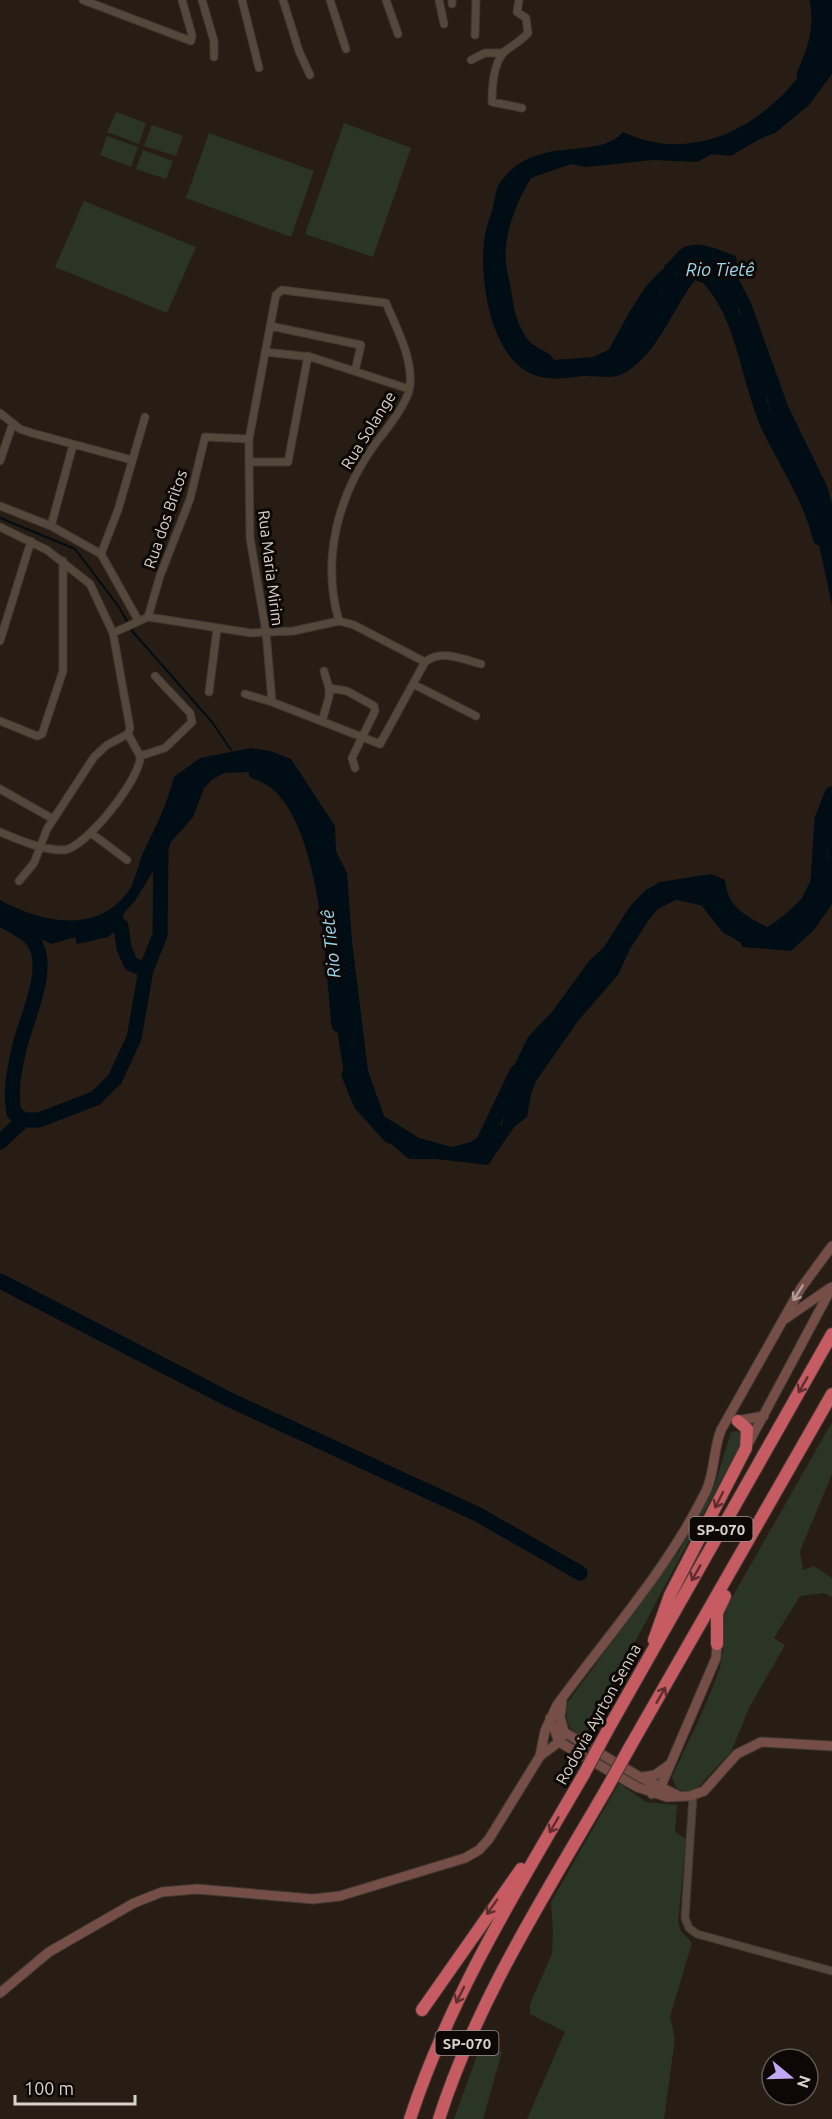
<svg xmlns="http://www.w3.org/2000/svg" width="832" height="2119" font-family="Ubuntu,sans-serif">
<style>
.green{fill:#2b3525}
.water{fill:#000d14}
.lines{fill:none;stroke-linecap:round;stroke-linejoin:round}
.stream{stroke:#000d14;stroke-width:2}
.river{stroke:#000d14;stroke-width:15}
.street-casing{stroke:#403832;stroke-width:9}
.secondary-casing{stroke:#403832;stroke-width:11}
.highway-casing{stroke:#403832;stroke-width:14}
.street{stroke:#54483d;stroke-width:7}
.secondary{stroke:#764e48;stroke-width:9}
.highway{stroke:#c65b61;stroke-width:12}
.highway-bridge-casing{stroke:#403832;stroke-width:14;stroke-linecap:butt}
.highway-bridge{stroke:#c65b61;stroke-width:12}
.oneway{stroke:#b19d97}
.oneway2{stroke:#602d2e}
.labels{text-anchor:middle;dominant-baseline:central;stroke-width:6;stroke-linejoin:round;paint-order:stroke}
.shield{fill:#0d0805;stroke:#9c9590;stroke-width:1.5}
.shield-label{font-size:15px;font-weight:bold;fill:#d9d2cc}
.street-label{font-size:16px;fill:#d9d2cc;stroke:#0d0805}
.water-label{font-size:18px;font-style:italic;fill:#9bd9f0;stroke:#0d0805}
</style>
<rect width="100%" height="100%" fill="#271d14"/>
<!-- green -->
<path class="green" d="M116,112L146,123L139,144L107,132Z
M344,123L411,148L373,257L305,234Z
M152,125L183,136L176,156L144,146Z
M209,133L314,171L291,237L186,198Z
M107,136L138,147L131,167L100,155Z
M143,150L173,161L166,179L136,169Z
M84,201L196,247L167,313L55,267Z
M832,1422V1474L800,1551L803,1570L814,1566L832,1578V1597L824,1593L800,1596L774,1638L785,1645L749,1708L731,1752L697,1788L690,1792L677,1789L672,1777C688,1741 708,1704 720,1667C726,1647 721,1627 726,1608Z
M737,1431L742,1434L743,1440L583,1739C567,1728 564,1721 568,1702L679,1551L714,1487L731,1432Z
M619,1783L646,1802L677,1805L675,1832L686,1839L678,1922L681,1931L692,1943L670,2017L675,2039L664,2119H527L565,2032L530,2014V2004L552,1954L553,1933L551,1902Z
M480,2047L502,2052L483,2119H454Z"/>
<!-- water -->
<path class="water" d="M824,0H832V74L809,105L775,133L758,140L731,156L712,154L697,162L653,160L586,167L571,164L531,178C517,202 503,234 506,262C506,271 510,280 511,289C513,306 517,327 529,341C536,349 550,351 554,360L593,357L617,346L643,311L662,292L666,276L664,266C670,262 675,254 681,249C697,238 721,251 736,256L739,280L751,303L788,406L827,486L832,504V605L811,508L780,442L767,398L758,387L752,371L740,311L725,292L695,280C672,310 660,349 628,371C613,381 600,375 584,376C565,378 543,382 526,371C490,349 480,281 484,242C485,230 490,218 493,207C495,199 496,187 501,181C537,133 597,162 623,132C693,165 763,127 805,68C810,61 818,53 821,46C827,33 824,14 824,0Z
M251,748L270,751L291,759L335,826L336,851L347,873L352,942L368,1071L384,1116L419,1138L452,1147L488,1137L502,1124L508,1104L509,1076L528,1037L552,1012L589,961L604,947L630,906L646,890L660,882L711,874L725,880C727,906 745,916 767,927C786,917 829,877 828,853C827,830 821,811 832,789V904L814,930L791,951L743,947C729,921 717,902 689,893L658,909L650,918L630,949L618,975L578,1021L536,1081L531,1094L527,1117L515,1126L488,1165L437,1159H409L391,1144L344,1075L335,1014L340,995L334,961L333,914L304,805L280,783L248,772L224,773L213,779L204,788L193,817L170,843L135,901L124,913L121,926L108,937L77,944L75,937L52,944L23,931L0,913V900C41,923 101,936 131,887C136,878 139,860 145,849C156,826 168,802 174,777L200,758Z"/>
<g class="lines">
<!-- stream -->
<path class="stream" d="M0,518L75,549L119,607L133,632L212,722L231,750"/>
<!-- river -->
<path class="river" d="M804,75C815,51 823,27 817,0
M707,276C744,315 746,371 766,420C783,459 811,496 820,538
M617,350C632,325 653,275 682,268
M256,772C329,792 332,964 339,1025
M666,892L671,891L706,899L728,927L752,940
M810,898L818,883L822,819L832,794
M0,919C11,925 27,932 34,942C52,969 25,1021 19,1049C14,1071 10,1092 14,1113L24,1120H39L96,1098L115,1079L134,1038L146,970L160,935L161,848L164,837
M121,926L124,948L131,964L146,970
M349,1075L361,1104L390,1136
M0,1142L24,1120
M471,1151L483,1143L517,1072
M0,1281L230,1400L479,1515L580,1573"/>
<defs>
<path id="street" d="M83,0L191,41L192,35L182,0
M202,0L214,41V57
M242,0L259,68
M283,0L299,51L310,75
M330,0L346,49
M386,0L398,34
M439,0L444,24
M452,0V4
M519,0L517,12L526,18L528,33C521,41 513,45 505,51C494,62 492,87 492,102L522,108
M475,35L476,0
M471,60L485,53H503
M270,326L361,345L355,371
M265,352L311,357L409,389
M0,413L20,429L32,433L132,460
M0,461L13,423
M249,462H288L308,356
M0,506L51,526L101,554L138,620
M51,526L73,445
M0,527L47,550L90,584L113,633L130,728L128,734L107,745L94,757L47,829L34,863L19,881
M101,554L118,510L145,417
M148,617L160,576L190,499L205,437L249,439
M113,633L148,617L251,633L293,631L339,621
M0,641L31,541
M324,671L329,688L347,691L374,706L375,711L352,758L355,768
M413,684L476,716
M209,692L217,629
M245,694L272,702L380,744L425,662C442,649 462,659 481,664
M272,702L266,632L250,538L249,462V439L276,295L282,290L386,303C396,327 413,358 410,386C408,403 386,430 375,444C338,495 321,559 339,621L354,625L425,662
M0,721L37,736L42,734L63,671V561
M322,721L329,697V688
M128,734L140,756L165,748L192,722L190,713L155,676
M0,789L53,819
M0,832C19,840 42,850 63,850C85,850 143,775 140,756
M91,833L127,860
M693,1796L685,1918L689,1928L697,1934L832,1971"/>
<path id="secondary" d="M785,1319L830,1288
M736,1421L764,1416
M747,1446L832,1287
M562,1702L560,1717L564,1732
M550,1718L559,1742L637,1787L667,1797L690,1796L704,1791L737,1754L761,1742L832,1746
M564,1732L640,1777L679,1796
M540,1756L545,1731L557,1705C608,1635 668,1569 706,1491C715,1472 713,1450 721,1430L801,1288L832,1246
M642,1777L655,1775L669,1765
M652,1794L661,1786L716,1658L717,1644
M0,1993L49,1952L134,1903L162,1892L197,1889L313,1899L340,1896L465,1858L479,1850L489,1839L540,1756L559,1742L564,1732"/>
<path id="highway" d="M654,1640L670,1595L746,1448L747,1429L738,1421
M717,1644V1613L725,1596
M611,1724L832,1334
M631,1745L832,1394
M422,2010L521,1869
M410,2119C450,1996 519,1886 584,1774
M439,2119C477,2000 545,1895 607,1788"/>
</defs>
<!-- street casing -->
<use href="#street" class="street-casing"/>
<!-- secondary casing -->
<use href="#secondary" class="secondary-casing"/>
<!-- highway casing -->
<use href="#highway" class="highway-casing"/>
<!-- street -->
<use href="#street" class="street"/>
<!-- secondary -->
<use href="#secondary" class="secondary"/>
<!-- highway -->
<use href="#highway" class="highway"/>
<defs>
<path id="highway-bridge" d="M584,1774L611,1724
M607,1788L631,1745"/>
</defs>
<!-- highway-bridge casing -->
<use href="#highway-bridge" class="highway-bridge-casing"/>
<!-- highway-bridge -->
<use href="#highway-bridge" class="highway-bridge"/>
</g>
<!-- one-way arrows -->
<defs><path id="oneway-shaft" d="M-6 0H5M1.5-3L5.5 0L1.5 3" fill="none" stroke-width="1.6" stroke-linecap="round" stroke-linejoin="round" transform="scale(1.5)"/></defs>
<use class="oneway" href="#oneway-shaft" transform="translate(798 1293) rotate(122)"/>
<g class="oneway2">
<use href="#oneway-shaft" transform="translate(803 1385) rotate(120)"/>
<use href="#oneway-shaft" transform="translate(719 1500) rotate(117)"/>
<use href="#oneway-shaft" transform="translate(696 1573) rotate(120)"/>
<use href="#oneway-shaft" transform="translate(661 1695) rotate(-60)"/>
<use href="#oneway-shaft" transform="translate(554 1825) rotate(120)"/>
<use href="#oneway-shaft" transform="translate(492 1907) rotate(125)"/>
<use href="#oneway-shaft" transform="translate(460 1995) rotate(116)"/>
</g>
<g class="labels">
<!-- shield labels -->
<g class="shield">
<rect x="689.5" y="1517" width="63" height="24" rx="4.5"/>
<rect x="435.5" y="2031" width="63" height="24" rx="4.5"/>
</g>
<g class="shield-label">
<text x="721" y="1529">SP-070</text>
<text x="467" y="2043">SP-070</text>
</g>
<!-- street labels -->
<g class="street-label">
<text transform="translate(368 430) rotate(-58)">Rua Solange</text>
<text transform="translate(165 519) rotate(-71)">Rua dos Britos</text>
<text transform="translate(271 568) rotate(83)">Rua Maria Mirim</text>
<text transform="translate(598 1714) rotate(-61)">Rodovia Ayrton Senna</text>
</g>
<!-- water labels -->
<g class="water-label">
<text x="720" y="269">Rio Tietê</text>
<text transform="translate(330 944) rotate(-96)">Rio Tietê</text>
</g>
</g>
<!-- north arrow -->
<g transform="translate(790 2077) rotate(109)"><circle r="28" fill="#0d0805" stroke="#5f5955" stroke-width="1.5"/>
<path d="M0-4.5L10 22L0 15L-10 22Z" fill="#c2a8f2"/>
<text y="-9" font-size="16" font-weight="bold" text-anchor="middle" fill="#d9d2cc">N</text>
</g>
<!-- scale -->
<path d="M15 2095v9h120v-9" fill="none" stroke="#d9d2cc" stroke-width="3"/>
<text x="24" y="2095" font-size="18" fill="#d9d2cc" stroke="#0d0805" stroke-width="4.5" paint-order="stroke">100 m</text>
</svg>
